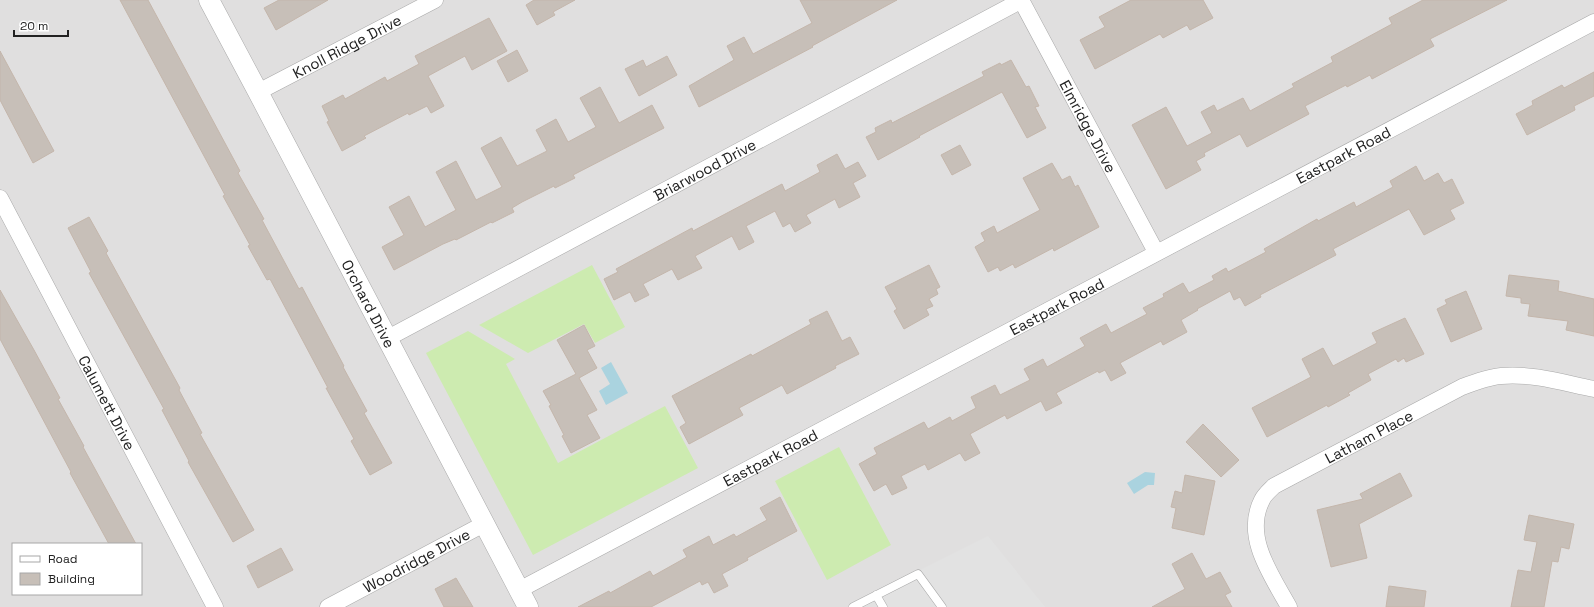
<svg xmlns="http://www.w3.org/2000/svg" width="1594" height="607" font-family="'Space Grotesk',sans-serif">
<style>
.residential{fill:#e0dfdf;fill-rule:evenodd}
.grass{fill:#cdebb0}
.parking{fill:#e2e2e2}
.water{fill:#aad3df}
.building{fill:#c7bfb8;stroke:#c4b6ab}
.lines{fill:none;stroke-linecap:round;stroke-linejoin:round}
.service-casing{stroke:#a9a9a9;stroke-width:9}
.minor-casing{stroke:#a9a9a9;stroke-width:17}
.tertiary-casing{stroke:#a9a9a9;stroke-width:21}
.service{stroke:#fff;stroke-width:8}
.minor{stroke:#fff;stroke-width:16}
.tertiary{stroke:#fff;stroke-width:20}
.labels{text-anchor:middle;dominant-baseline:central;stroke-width:4;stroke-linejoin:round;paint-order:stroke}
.street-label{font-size:15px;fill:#222;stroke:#fff}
</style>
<rect width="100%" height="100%" fill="#f2efe9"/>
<!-- residential -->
<path class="residential" d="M0,0H1594V607H0ZM13,544H141V594H13Z"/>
<!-- grass -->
<path class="grass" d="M592,265L625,327L595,343L584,324L528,353L479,325Z
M468,331L515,359L506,364L558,463L665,406L698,468L533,555L426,353Z
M839,447L891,545L827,580L775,481Z"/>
<!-- parking -->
<path class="parking" d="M988,536L1045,607H856L854,603Z"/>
<!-- water -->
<path class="water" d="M611,362L628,393L606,405L599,391L610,384L601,368Z
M1145,472L1155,473L1154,485H1148L1134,494L1127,483Z"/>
<!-- building -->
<path class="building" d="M120,0H148L240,171L238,173L264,219L262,220L299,289L302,287L344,366L343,367L367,411L364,413L392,463L370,475L351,441L354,439L326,388H328L270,279L267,280L248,246L250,245L223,196L225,195Z
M279,0H328L276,30L264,8Z
M534,0H575L553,12L555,15L537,25L526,5Z
M800,0H897L812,46L813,47L699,107L689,86L734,60L727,46L744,37L753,54L812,23Z
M1131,0H1203L1213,18L1190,30L1187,25L1163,38L1160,34L1095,69L1080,40L1105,27L1099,17Z
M1423,0H1507L1430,39L1434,46L1372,79L1370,75L1347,87L1346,85L1305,106L1309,114L1247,147L1240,134L1204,153L1205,156L1196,161L1201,170L1166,189L1132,125L1166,107L1187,146L1212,133L1201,112L1214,105L1217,111L1243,98L1250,111L1294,87L1292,84L1333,62L1331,57L1392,24L1389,18Z
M489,18L507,51L472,70L465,56L428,76L444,106L431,113L427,106L409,115L408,113L364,136L366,138L342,151L327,122L329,121L322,106L343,95L345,99L385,77L387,81L419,64L415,56Z
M517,50L528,71L508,82L497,61Z
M0,51L54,151L33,163L0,100Z
M667,56L677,75L639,96L625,69L643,60L646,67Z
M1011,60L1026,87L1029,86L1039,106L1035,107L1046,128L1027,138L1002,92L919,136L920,137L878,160L866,137L876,132L875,128L891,120L892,123L984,76L982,72L1000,63L1001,65Z
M1594,72V96L1574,106L1575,110L1527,135L1516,114L1533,105L1532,101L1562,85L1564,88Z
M600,87L619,123L652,105L664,128L573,175L575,178L555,188L554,186L522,202L512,208L514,212L492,223L491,222L456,240L455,239L443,244L394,270L382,247L404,235L389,207L409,196L425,227L456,210L436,172L456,161L476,200L502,187L481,148L501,137L517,166L547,151L536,130L556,119L568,142L596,127L580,98Z
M960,145L971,165L952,175L941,155Z
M837,154L845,169L858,162L866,176L853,183L860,197L839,208L835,199L806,215L811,223L795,232L790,223L783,227L775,211L746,226L754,242L739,250L732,236L695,256L702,268L678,280L672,269L643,284L649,295L635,302L630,292L614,300L604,279L618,272L616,269L692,228L693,231L782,184L785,191L820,172L817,165Z
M1052,163L1062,180L1070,176L1075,187L1078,185L1099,227L1054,251L1053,248L1015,268L1013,264L1000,271L998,267L988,272L975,247L985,241L981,233L994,226L997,233L1040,210L1023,178Z
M1416,166L1424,181L1438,173L1444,183L1452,179L1464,203L1450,210L1455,219L1424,235L1409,209L1333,249L1336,255L1260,295L1261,297L1245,306L1240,297L1234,300L1230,291L1197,309L1198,310L1181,320L1187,332L1163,345L1161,341L1120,363L1126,373L1111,381L1105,370L1099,373L1098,371L1056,393L1062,403L1046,411L1041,401L1007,419L1005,415L970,434L980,453L965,461L960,453L928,470L925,464L901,476L907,488L892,495L886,484L874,491L859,464L877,454L874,448L924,422L928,429L950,417L952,421L976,408L971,397L995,385L1000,395L1030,380L1024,369L1043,359L1047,367L1085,346L1080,338L1106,324L1111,333L1147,314L1143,308L1164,297L1163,294L1183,283L1189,293L1214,280L1212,276L1226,268L1228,272L1266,252L1264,249L1317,219L1318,221L1354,202L1356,207L1393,187L1390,181Z
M89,217L108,251L106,253L180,388L179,390L202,433L200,434L254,530L233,542L188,462L189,461L162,410L164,409L89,273L91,272L68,228Z
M929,265L940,287L936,289L938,294L929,299L933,306L926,309L929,315L904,329L894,311L897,309L885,287Z
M1509,275L1559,281L1558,291L1594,299V336L1566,330L1568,321L1528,316L1530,304L1521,303V298L1506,296Z
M0,290L34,350L60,398L58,399L84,446L83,447L136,544H109L70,473L71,472L0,339Z
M1466,291L1482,329L1451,342L1437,309L1447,304L1445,300Z
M827,311L842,341L850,337L859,354L835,366L836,368L787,394L782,385L739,408L743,415L689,444L680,427L686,423L672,396L751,354L752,356L811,324L809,320Z
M1405,318L1424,354L1406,362L1404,358L1398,362L1396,359L1368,374L1371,380L1348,393L1350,395L1328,407L1327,405L1267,437L1252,408L1311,377L1302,359L1323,348L1333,366L1377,343L1372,333Z
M584,325L595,346L587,350L597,368L579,378L597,410L587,415L600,438L571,453L562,436L564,435L549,406L551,405L543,391L576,374L557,340Z
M1203,424L1239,460L1221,477L1186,442Z
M1400,473L1412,496L1359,524L1367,558L1331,567L1317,510L1363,499L1360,494Z
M1185,475L1215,481L1204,535L1172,528L1176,508L1171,507L1175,491L1182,493Z
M780,497L797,531L747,558L748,560L722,574L728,586L714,593L708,582L702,585L700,581L651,607H578L609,591L610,593L650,571L653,576L687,557L683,550L709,536L713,545L734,534L736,537L767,520L760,508Z
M1529,515L1574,524L1569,549L1561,547L1558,562L1552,561L1544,607H1511L1518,570L1531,572L1537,542L1524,540Z
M281,548L293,570L258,588L247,566Z
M1192,553L1206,579L1220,572L1231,592L1225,595L1232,607H1152L1185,589L1172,564Z
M456,578L473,607H444L435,589Z
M1389,586L1426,591L1424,607H1386Z"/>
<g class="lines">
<defs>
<path id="service" d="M876,595L883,607
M853,607L918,574L942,607"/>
<g id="minor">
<path id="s1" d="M1021,0L1156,252"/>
<path id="s2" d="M258,92L435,0"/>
<path id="s3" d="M0,198L215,607"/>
<path id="s4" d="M386,339L1022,0"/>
<path id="s5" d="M519,590L1594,22"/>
<path id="s6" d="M328,607L484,524"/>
<path id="s7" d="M1289,607C1272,576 1243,537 1262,500C1264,495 1270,490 1274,486L1462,387C1475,382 1488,377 1501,376C1532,373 1564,383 1594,389"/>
</g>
<g id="tertiary">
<path id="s8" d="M209,0L258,92L528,607"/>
</g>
</defs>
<!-- service casing -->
<use href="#service" class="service-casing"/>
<!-- minor casing -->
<use href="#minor" class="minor-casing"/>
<!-- tertiary casing -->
<use href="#tertiary" class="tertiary-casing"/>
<!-- service -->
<use href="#service" class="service"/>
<!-- minor -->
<use href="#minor" class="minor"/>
<!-- tertiary -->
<use href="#tertiary" class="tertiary"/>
</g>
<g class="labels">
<!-- street labels -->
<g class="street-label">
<text stroke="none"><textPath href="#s2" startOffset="100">Knoll Ridge Drive</textPath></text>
<text stroke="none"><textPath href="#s1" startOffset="143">Elmridge Drive</textPath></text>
<text stroke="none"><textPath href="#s5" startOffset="932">Eastpark Road</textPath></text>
<text stroke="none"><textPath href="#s4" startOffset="361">Briarwood Drive</textPath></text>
<text stroke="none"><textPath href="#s8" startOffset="343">Orchard Drive</textPath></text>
<text stroke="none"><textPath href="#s5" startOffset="608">Eastpark Road</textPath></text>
<text stroke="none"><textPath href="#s3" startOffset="231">Calumett Drive</textPath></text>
<text stroke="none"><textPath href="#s7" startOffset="241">Latham Place</textPath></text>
<text stroke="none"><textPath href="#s5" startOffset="284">Eastpark Road</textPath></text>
<text stroke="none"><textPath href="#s6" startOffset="100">Woodridge Drive</textPath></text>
</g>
</g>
<!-- legend -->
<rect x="12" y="543" width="130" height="52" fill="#ffffff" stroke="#a7a7a7"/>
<rect x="20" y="556" width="20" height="6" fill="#ffffff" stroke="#a7a7a7"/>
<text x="48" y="563" font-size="12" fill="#222222">Road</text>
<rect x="20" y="573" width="20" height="12" fill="#c7bfb8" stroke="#a7a7a7"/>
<text x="48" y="583" font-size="12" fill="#222222">Building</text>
<!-- scale -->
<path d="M14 30v6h54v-6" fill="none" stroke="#222222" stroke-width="2"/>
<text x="20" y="30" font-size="12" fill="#222222" stroke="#ffffff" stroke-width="3" paint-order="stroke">20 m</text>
</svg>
